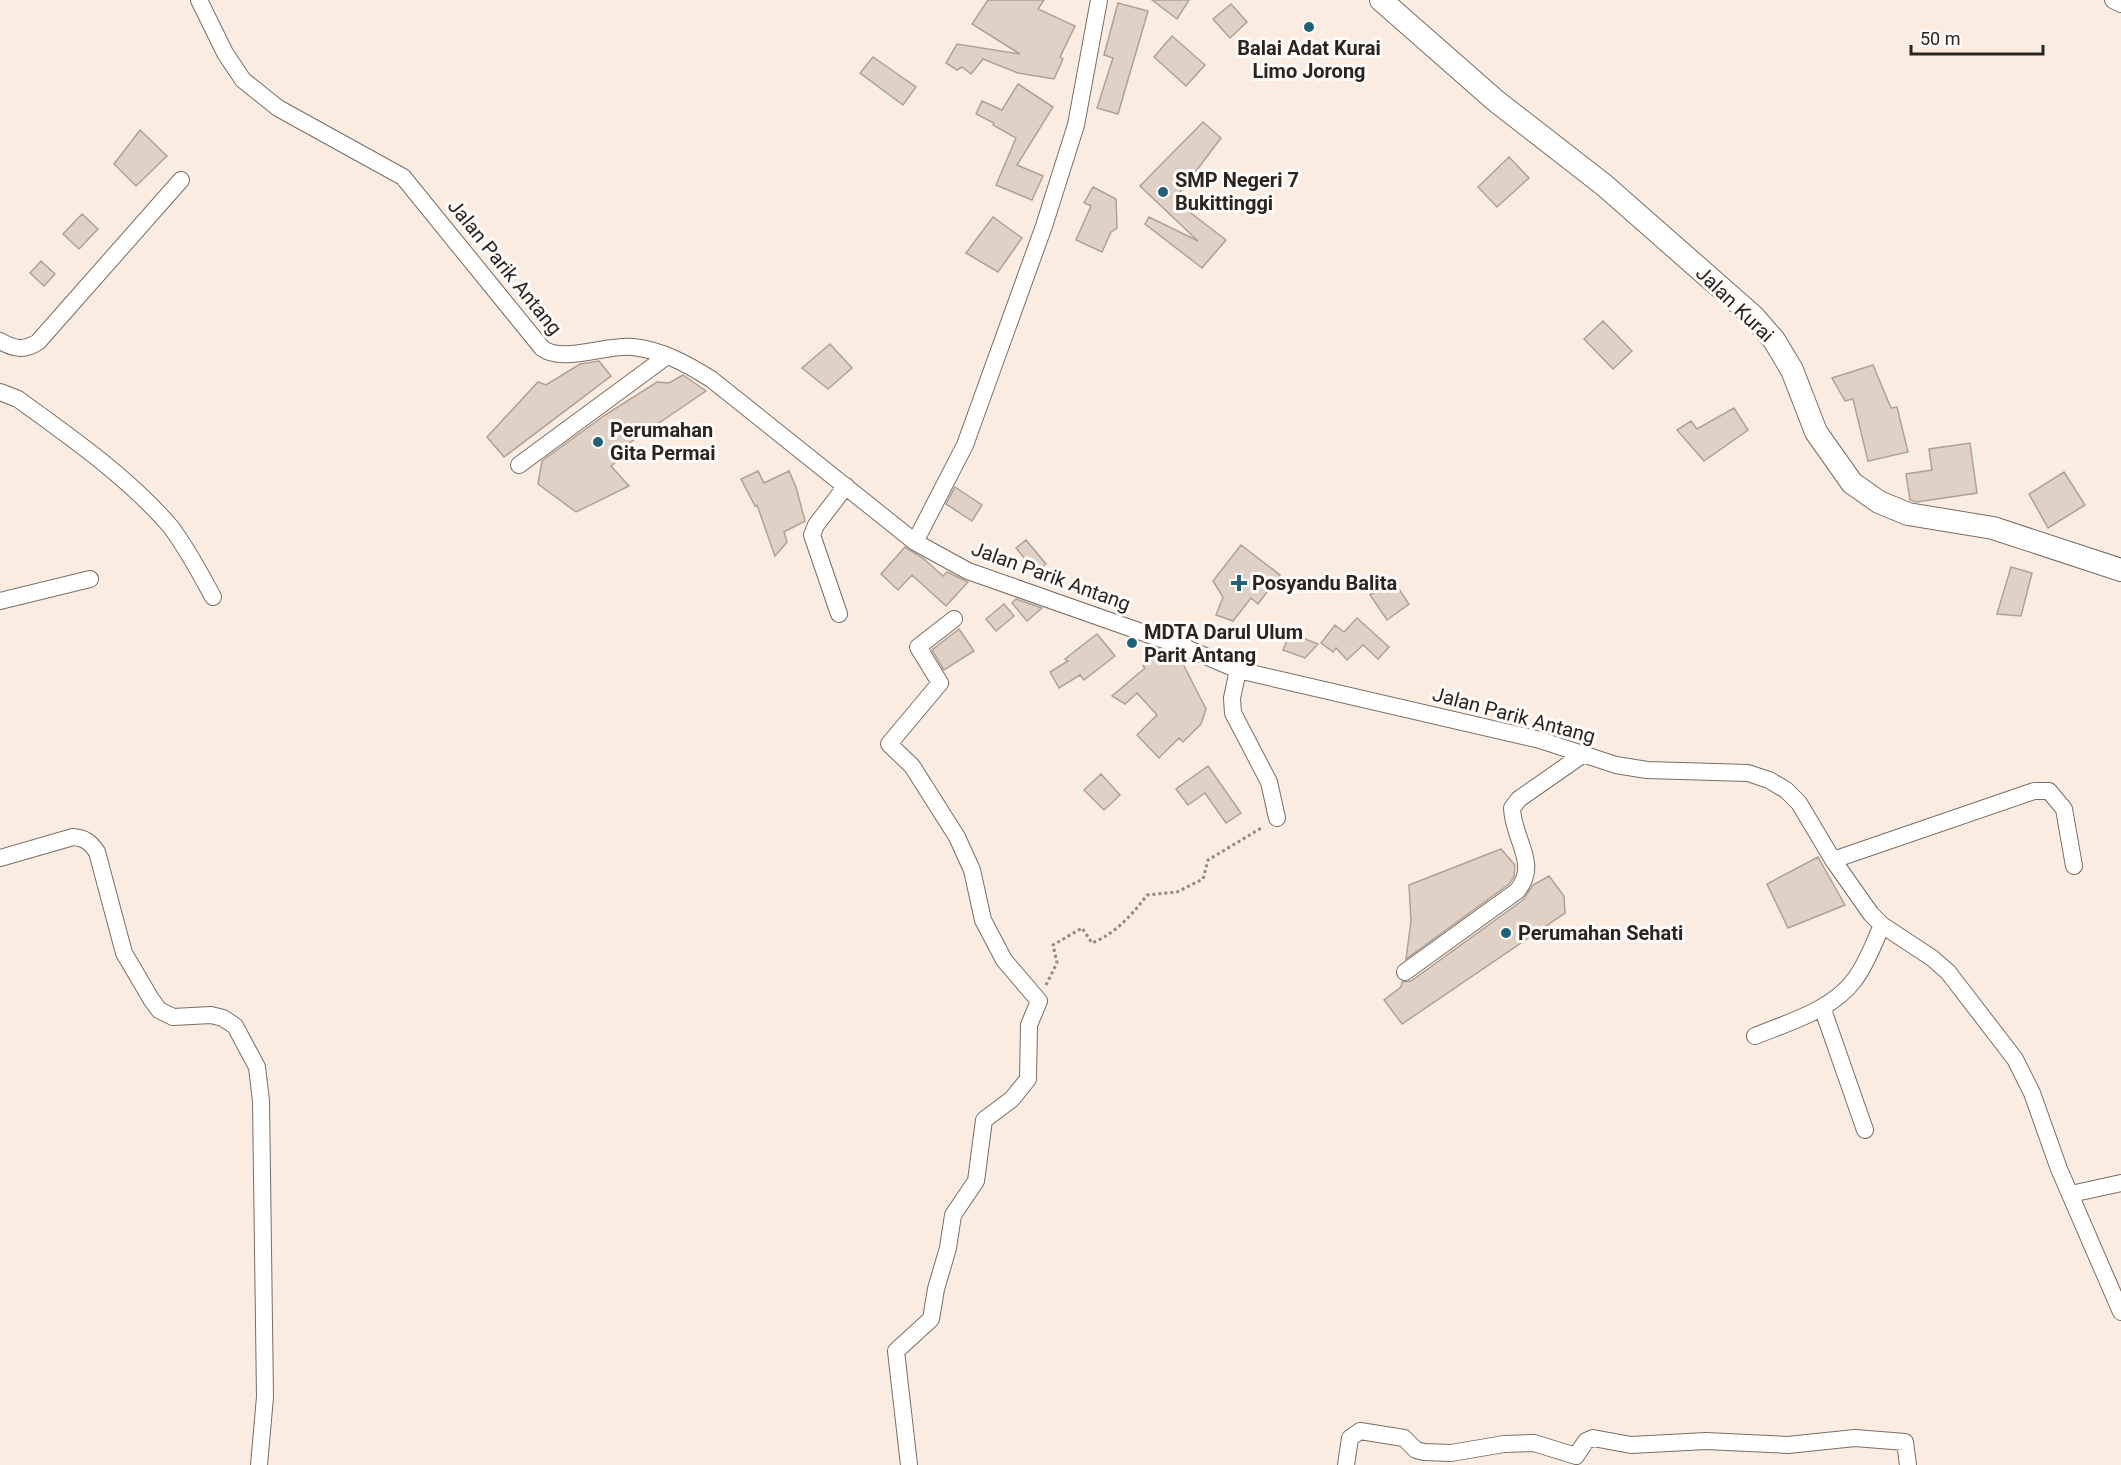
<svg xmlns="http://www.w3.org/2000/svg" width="2121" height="1465" font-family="Roboto,sans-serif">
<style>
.building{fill:#dfd1c6;stroke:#afa197;stroke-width:1.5}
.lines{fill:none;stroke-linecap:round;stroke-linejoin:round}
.street-casing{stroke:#7a6d63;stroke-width:18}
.secondary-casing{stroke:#7a6d63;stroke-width:24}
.path{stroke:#948a82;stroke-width:3;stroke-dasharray:3 3;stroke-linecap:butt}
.street{stroke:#fff;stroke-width:16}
.secondary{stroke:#fff;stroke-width:22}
.poi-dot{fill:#216076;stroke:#fefbf9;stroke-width:2}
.labels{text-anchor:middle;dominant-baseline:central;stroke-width:6;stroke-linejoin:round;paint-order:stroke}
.poi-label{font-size:20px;font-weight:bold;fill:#2a2521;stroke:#fefbf9;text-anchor:start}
.street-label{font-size:20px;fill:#2a2521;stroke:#fefbf9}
</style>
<rect width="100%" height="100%" fill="#faece0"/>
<!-- building -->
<path class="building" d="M988,0H1044L1038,9L1075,26L1060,57L1063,59L1054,79L1018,73L983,59L971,74L962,67L957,70L946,63L957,44L1020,54L972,24Z
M1152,0H1189L1177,19Z
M1118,3L1148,11L1118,114L1097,108L1113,58L1104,55Z
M1231,4L1247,22L1230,38L1213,19Z
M1172,36L1205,65L1186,86L1154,57Z
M873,57L916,87L903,105L860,73Z
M1018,84L1053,107L1017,165L1043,176L1032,200L996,185L1016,138L993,125L994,123L976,114L982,101L1002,110Z
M1203,122L1221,138L1174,200L1226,240L1202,268L1145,224L1149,217L1198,241L1140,186Z
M140,130L167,156L136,186L114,164Z
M1509,157L1529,178L1497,207L1478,187Z
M1093,187L1116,199L1117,228L1111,232L1102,252L1076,240L1091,206L1084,203Z
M82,214L98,229L79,249L63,234Z
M993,217L1022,238L998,272L966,253Z
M41,261L55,274L44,286L30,273Z
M1603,321L1632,351L1613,369L1584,339Z
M830,344L852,368L828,389L802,368Z
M599,361L611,376L504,457L487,437L538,382L546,385L580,364Z
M1873,365L1891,408L1897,407L1908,452L1868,461L1853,399L1845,401L1832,378Z
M683,375L706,391L622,448L625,455L611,466L629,486L576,512L538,484L542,461L605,415L657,382L669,383Z
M1734,408L1748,430L1704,461L1677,430L1691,421L1697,429Z
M1970,443L1977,493L1917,502L1910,500L1906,474L1932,470L1929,449Z
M758,471L764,483L789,471L796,487L805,521L784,532L787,542L775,556L757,505L755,506L741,479Z
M2064,472L2085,505L2048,528L2029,494Z
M955,487L982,505L972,521L946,504Z
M1026,540L1046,564L1036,572L1016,548Z
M1241,545L1280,575L1258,604L1251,598L1233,621L1216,615L1223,597L1213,581Z
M905,547L924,559L943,576L947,572L968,582L946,606L912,575L898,590L881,574Z
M2011,567L2032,573L2021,616L1997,614Z
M1393,580L1409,604L1387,620L1370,595Z
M1016,599L1042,608L1027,621L1012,603Z
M1004,604L1014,616L996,631L986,619Z
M1357,618L1389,647L1378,659L1363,645L1347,660L1336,648L1333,652L1321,643L1335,625L1344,632Z
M959,629L974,651L944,670L932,650Z
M1290,633L1318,644L1305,658L1283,650Z
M1097,634L1115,656L1084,680L1080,675L1059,688L1050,672L1068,661L1065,659Z
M1158,649L1179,656L1206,709L1201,724L1183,742L1179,738L1159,758L1137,735L1157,715L1137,693L1125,704L1112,696L1145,668L1143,666Z
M1208,766L1241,813L1226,823L1205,793L1188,805L1176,789Z
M1101,774L1120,795L1104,810L1084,790Z
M1501,849L1515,865L1514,877L1509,884L1406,959L1411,921L1409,885Z
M1818,857L1845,905L1788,928L1767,884Z
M1549,876L1564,896L1565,913L1402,1024L1384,1000L1401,987L1402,982L1411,981L1523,900L1533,885Z"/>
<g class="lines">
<defs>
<path id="street" d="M199,0L225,53L243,80L278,108L403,177L542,348C562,364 607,344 633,347C662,350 687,364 711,379L915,542L968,571L1184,647L1238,670L1540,740L1616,765L1647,770L1748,773L1769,780L1786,790L1799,803L1833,860L1871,914L1882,925L1932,958L1948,972L2015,1059L2032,1093L2059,1169L2121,1312
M2113,0L2121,4
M0,341C14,349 24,351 38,342L181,180
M0,392L18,399C71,438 127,476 170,526C187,548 200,573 213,597
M519,465L667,356
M915,542L965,445L1044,226L1076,125L1099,0
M0,601L90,579
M839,614L812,535L816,525L846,486
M1238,670L1232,698L1233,713L1269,782L1277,818
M0,858L73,837C85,838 90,842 97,852L124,953L151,999L159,1010L173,1017L211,1015L223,1018L235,1026L257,1067L261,1101L265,1397L259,1465
M1833,860L2034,791H2049L2064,809L2074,866
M1405,972L1517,891C1540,864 1513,840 1512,808L1519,799L1582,755
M1822,1007L1865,1130
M1755,1036C1789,1022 1833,1010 1855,979C1867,963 1874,943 1882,925
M2071,1194L2121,1183
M909,1465L896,1351L931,1319L936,1289L948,1248L953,1215L976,1181L984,1120L1012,1099L1028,1079L1029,1025L1039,1001L1004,960L983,920L972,870L957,837L912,766L889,744L940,683L918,647L954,619
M1346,1465L1350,1438L1360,1431L1404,1438L1416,1450L1424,1452L1451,1453L1504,1444L1534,1443L1576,1456L1586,1441L1593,1438L1631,1445L1706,1441L1788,1445L1855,1438L1905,1442L1908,1465"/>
<path id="secondary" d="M1381,0L1496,101L1604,185L1753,316L1774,340L1792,370L1816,432L1852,483L1879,502L1908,514L1993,528L2121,570"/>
</defs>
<!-- street casing -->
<use href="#street" class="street-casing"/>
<!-- secondary casing -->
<use href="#secondary" class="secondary-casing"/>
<!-- path -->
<path class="path" d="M1046,985L1057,963L1053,945L1082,928L1092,943C1116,933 1132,915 1147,895L1177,892L1203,879L1208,860L1263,827"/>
<!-- street -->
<use href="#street" class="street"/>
<!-- secondary -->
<use href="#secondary" class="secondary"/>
</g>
<!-- markers -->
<g class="poi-dot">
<circle cx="1309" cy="27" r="6"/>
<circle cx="1163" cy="192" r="6"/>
<circle cx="598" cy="442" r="6"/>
<path d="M1236 574h6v6h6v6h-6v6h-6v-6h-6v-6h6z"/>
<circle cx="1132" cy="643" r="6"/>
<circle cx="1506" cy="933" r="6"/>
</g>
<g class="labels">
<!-- poi labels -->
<g class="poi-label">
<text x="1309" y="48" text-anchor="middle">Balai Adat Kurai<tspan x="1309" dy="23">Limo Jorong</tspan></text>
<text x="1175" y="180">SMP Negeri 7<tspan x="1175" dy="23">Bukittinggi</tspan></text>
<text x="610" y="430">Perumahan<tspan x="610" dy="23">Gita Permai</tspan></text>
<text x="1252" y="583">Posyandu Balita</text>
<text x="1144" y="632">MDTA Darul Ulum<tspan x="1144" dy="23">Parit Antang</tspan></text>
<text x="1518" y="933">Perumahan Sehati</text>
</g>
<!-- street labels -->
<g class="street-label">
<text transform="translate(505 267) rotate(51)">Jalan Parik Antang</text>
<text transform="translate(1735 304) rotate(44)">Jalan Kurai</text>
<text transform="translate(1051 576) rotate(20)">Jalan Parik Antang</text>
<text transform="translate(1514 715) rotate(15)">Jalan Parik Antang</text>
</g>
</g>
<!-- scale -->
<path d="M1911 45v9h132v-9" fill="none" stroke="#2a2521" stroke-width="3"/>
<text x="1920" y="45" font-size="18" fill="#2a2521" stroke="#fefbf9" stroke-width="4.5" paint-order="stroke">50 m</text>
</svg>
